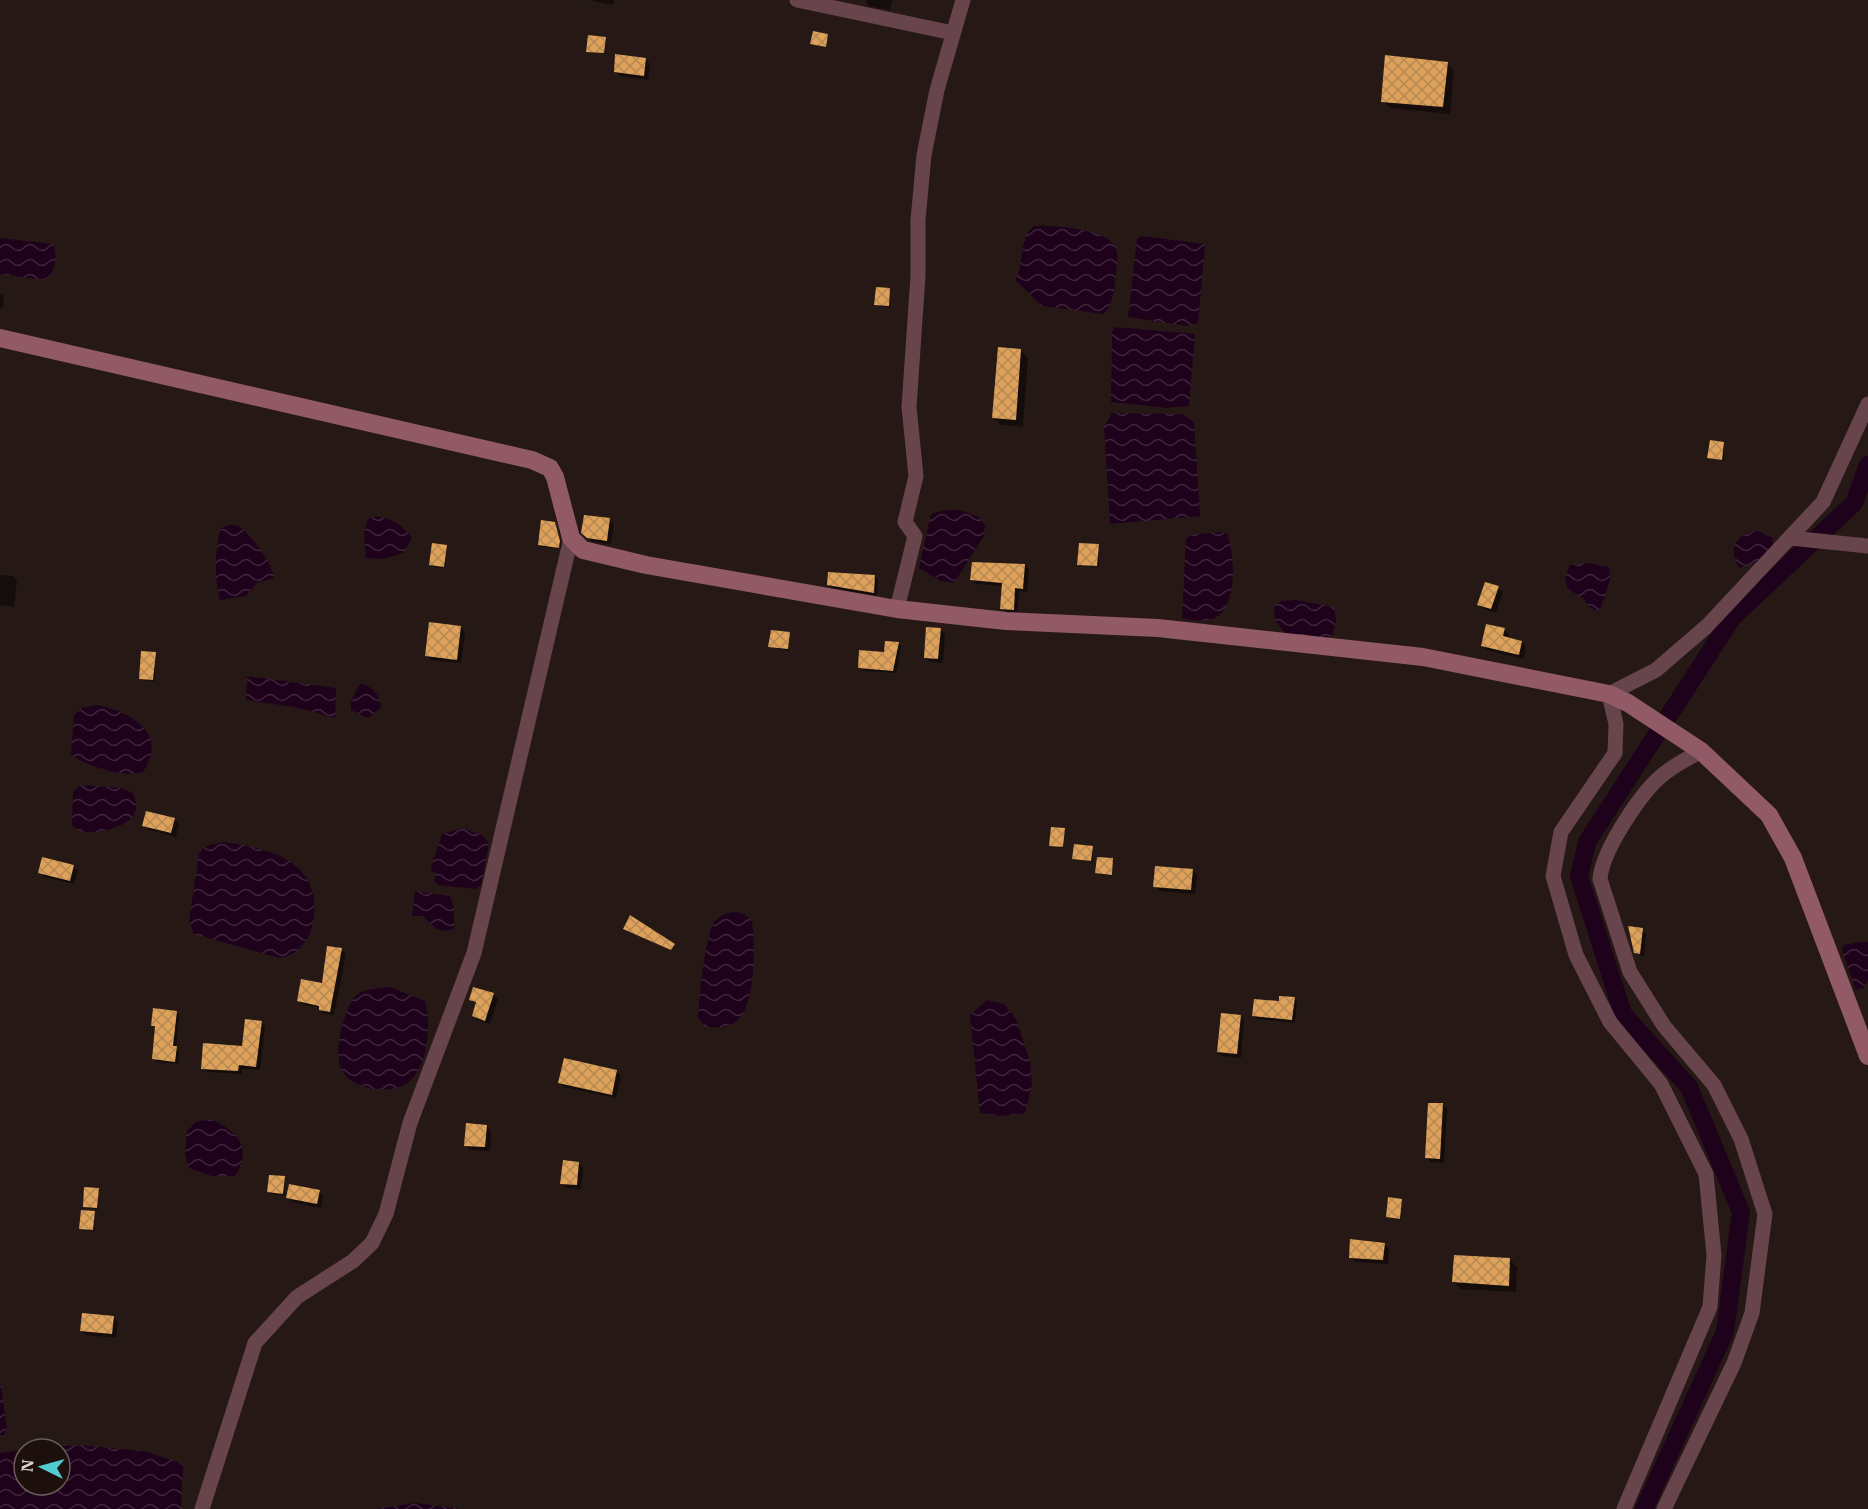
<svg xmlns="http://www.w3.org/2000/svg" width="1868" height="1509" font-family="'IBM Plex Serif',serif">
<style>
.water{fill:url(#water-waves)}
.shadow{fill:#0007}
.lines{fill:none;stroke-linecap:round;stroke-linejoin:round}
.canal{stroke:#1e011b;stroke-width:18}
.building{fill:url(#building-cross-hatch)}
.street{stroke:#68444c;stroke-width:15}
.secondary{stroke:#925966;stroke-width:18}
</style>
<defs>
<pattern id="water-waves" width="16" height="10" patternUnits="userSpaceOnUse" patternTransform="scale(1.5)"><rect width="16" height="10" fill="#1e011b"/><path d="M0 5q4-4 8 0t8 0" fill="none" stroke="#3e253b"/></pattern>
<pattern id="building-cross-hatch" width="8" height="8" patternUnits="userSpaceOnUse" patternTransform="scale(1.5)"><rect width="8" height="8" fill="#dda15a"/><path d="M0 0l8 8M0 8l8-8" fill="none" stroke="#b68853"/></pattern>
</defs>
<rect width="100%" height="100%" fill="#261915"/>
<!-- water -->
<path class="water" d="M1034,226C1052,225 1105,229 1115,246C1119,254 1117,265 1116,274C1115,289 1113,302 1104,314L1042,306L1015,280C1025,264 1018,238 1034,226Z
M1142,236L1205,244L1198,323L1187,326L1128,317L1137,239Z
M0,238L53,244C58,257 56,271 45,280L0,274Z
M1115,327L1195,334L1189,406L1167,408L1111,402L1112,333Z
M1112,413L1182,414L1194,422L1200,516L1110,524L1104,427Z
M945,510H960L979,517L985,526L984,536L954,583L941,581L919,568L931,514Z
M377,516C393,519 402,525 412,538L403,553L384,559L366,558L364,532L368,519Z
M229,525C231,525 236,525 238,526C249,531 274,566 274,578L257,583L246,596L220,600C214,578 214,551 221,528Z
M1759,531L1773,538C1774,557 1754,564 1739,568C1727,547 1737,533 1759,531Z
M1220,532L1227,533C1235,554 1238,606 1215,618C1205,623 1194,620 1182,619L1186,539L1191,535Z
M1587,563L1609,567L1610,580L1600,610C1586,610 1589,603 1581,597C1576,593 1571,592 1567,588L1565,576L1570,565Z
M1295,600L1334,607L1336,621L1332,636L1321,641L1285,633L1275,620L1274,606L1281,601Z
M247,676L336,688L335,718L295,707L246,700Z
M360,683C372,686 381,696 381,708L368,718L351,710V701Z
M97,705C131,712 169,733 143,772C119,778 92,767 71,755L74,715L82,708Z
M80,785L121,788L133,793C135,799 138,806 135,812C129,827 99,834 84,832C80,831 75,828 72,825L73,792Z
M462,828L482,835L489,843L481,885L476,889L437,885L434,880L436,873L432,871L431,867L442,834Z
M224,842C250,846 284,851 302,872C325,898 316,954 279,958L194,934L189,921L199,854L205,846Z
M415,891L450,896L454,908V929C441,934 431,927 424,916H412Z
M735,912L744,914L752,921C755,944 756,1005 737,1021C728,1028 716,1028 706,1027L698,1018C699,999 705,936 714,922C720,915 727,913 735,912Z
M1859,942H1868V981L1864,988L1856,990L1842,950L1844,945Z
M390,987L425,1001C432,1023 428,1063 411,1080C393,1097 348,1091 340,1066C336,1053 340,1033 344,1020C353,990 360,990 390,987Z
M987,1000L1004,1004L1016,1019L1030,1061L1032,1085L1025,1113L1001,1116L980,1113L970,1015Z
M211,1119C238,1132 253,1147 235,1176H212L189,1168L185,1154L187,1131L196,1122Z
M0,1380L7,1428L4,1435H0Z
M77,1445L144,1451L183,1464L181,1509H0V1453L24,1450V1485H60V1449H31Z
M416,1503L461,1509H376Z"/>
<!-- shadow -->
<path class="shadow" d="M589,0H614L613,5Z
M866,0H892L890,10L868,6Z
M827,35V48L812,44Z
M605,38L606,54L588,51Z
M645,59L650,64L648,80L620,76L615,71Z
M1447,63L1454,71L1450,114L1390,108L1383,101Z
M889,290L890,307L877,306L875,304Z
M0,293L4,295L3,308L0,307Z
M1021,350L1028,358L1023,427L1001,425L994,418Z
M1724,443V461L1711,459L1709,457Z
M609,519L614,524L611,544L593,542L583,532Z
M554,523L561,544L560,549L541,547L539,545Z
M446,546L445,568L433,567L431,565Z
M1098,546L1099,567L1081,566L1079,564Z
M1025,565L1029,569L1027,592L1019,591L1017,614L1006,613L1002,608L1004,586L976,584L972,580Z
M0,575L13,576L17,581L14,607L0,605Z
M875,576L878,580L877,596L832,588L828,585Z
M1498,588L1503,592L1496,613L1484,609L1479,605Z
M460,627L465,632L461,663L431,660L426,655Z
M940,630L945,634L943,663L930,662L925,657Z
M1504,630L1509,634L1508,639L1522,642L1526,647L1523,659L1487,650L1482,646Z
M789,633V651L770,647Z
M898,643L901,646L896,673L863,671L859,668L885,654Z
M155,653V681L142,680L140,678Z
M174,819L179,824L176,837L149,830L144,826Z
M1064,830V848L1053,847L1051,845Z
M1092,848L1093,862L1074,859Z
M1112,860L1113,876L1097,873Z
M73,866L78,871L74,884L44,877L40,872Z
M1192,870L1197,875L1195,894L1160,891L1155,886Z
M1642,930L1646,934L1644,957L1635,952Z
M342,950L346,954L334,1015L324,1014L321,1008L303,1005L299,1001L324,985Z
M493,995L498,999L490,1024L478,1020L473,1016L477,1005L471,1000Z
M1294,999L1297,1002L1295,1023L1257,1019L1254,1016Z
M176,1012L179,1015L176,1048L179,1051L178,1064L157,1062L154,1059L156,1029L153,1025Z
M1240,1016L1244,1020L1241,1058L1222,1056L1219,1052Z
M261,1022L265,1026L260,1070L242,1069V1074L207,1072L203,1068L244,1047Z
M617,1072L621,1076L616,1098L564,1087L560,1082Z
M1443,1105L1447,1109L1444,1163L1431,1162L1426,1157Z
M487,1126L491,1131L490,1151L470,1150L466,1145Z
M579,1164L583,1168L581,1189L566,1188L561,1183Z
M284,1178L285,1195L270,1194L269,1192Z
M98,1190V1209L86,1208L84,1206Z
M319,1191L323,1196L321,1208L292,1202L288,1197Z
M1402,1200L1401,1220L1390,1218L1388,1216Z
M94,1212L95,1231L82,1230L81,1228Z
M1384,1244L1389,1249L1388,1264L1355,1262L1350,1257Z
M1510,1260L1517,1267L1516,1292L1461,1289L1454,1282Z
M113,1317L118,1322L116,1338L86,1335L82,1331Z"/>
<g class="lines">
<!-- canal -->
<path class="canal" d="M1644,1509L1725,1332L1741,1212L1689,1087L1623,1014L1579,876L1587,842L1732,618L1854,503L1868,465"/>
</g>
<!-- building -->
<path class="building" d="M813,31L828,34L826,47L810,44Z
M588,35L606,37L604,53L586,52Z
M615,54L646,58L644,76L614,72Z
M1385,55L1448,62L1443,107L1381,102Z
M876,287L890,288L889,306L874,305Z
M998,347L1021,349L1016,420L992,418Z
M1710,440L1724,442L1722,460L1707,458Z
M584,515L610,518L607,541L587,538L581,533Z
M541,520L555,522L560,541L559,548L538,545Z
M432,543L447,545L444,567L429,565Z
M1079,543L1099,544L1097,566L1077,565Z
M972,562L1025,564L1023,589L1015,588L1014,610L1000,609L1002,583L970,580Z
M828,572L875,575L874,593L827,585Z
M1485,582L1499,586L1491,609L1477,605Z
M429,622L461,626L457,660L425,656Z
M1486,624L1505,628L1503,636L1522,641L1519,655L1481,646Z
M926,627L941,628L938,659L924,658Z
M771,630L790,632L788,649L768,647Z
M885,641L899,642L893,671L858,668L859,650L884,652Z
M141,651L156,652L153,680L139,679Z
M146,811L175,818L171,833L142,826Z
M1051,827L1065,828L1063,847L1049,846Z
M1074,844L1093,846L1091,861L1072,859Z
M42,857L74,865L70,881L38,873Z
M1097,857L1113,858L1112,875L1095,873Z
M1155,866L1193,869L1191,890L1153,887Z
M630,915L675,944L671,950L623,929Z
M1628,926L1643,928L1640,954L1634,953Z
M327,946L342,948L330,1012L319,1010V1006L297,1001L301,979L322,983Z
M473,987L494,993L485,1021L472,1016L476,1002L469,1000Z
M1279,996L1295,997L1292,1020L1252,1016L1254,999L1279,1001Z
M153,1008L177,1011L173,1046H177L175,1062L152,1059L155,1026H151Z
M1221,1013L1241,1015L1237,1054L1217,1052Z
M245,1019L262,1021L256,1067L239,1065L238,1071L201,1069L203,1043L242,1046Z
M564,1058L617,1070L612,1095L558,1083Z
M1428,1103H1443L1440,1159L1425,1158Z
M466,1123L487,1125L485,1147L464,1146Z
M563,1160L579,1162L577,1185L560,1184Z
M269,1175L285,1176L283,1194L267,1192Z
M289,1184L320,1190L317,1204L286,1198Z
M84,1187L99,1188L97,1208L83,1207Z
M1388,1197L1402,1199L1400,1219L1386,1217Z
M81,1210L95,1211L93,1230L79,1229Z
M1350,1239L1385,1243L1383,1260L1349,1258Z
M1454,1255L1510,1258L1509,1286L1452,1282Z
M82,1313L114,1316L112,1334L80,1331Z"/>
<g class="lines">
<!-- street -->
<path class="street" d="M797,0L953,33
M1790,538L1868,546
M897,609L915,536L905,522L916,476L909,407L918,276V220L924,155L937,90L963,0
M202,1509L255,1343L297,1297L353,1261L372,1243L386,1214L410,1123L474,953L571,538
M1624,1509L1710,1307L1714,1255L1706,1174L1661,1084L1610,1022L1576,955L1553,876L1561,832L1615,753L1616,724L1609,694L1656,670L1707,626L1823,502L1868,404
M1664,1509L1734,1363L1752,1313L1765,1214L1741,1139L1714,1085L1664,1026L1630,972L1600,879C1602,851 1642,790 1665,773C1676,764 1689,758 1701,751"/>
<!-- secondary -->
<path class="secondary" d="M0,338L532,460L550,468L555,477L571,538L583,550L646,565L897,609L1006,621L1158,628L1423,657L1609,694L1628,703L1701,751L1769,815L1793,858L1868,1056"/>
</g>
<!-- north arrow -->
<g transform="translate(42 1467) rotate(275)"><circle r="28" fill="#1d100c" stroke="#695e5a" stroke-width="1.5"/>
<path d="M0-4.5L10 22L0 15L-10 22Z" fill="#52ccd0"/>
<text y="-9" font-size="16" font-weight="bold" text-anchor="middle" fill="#dcd3d0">N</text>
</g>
</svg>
